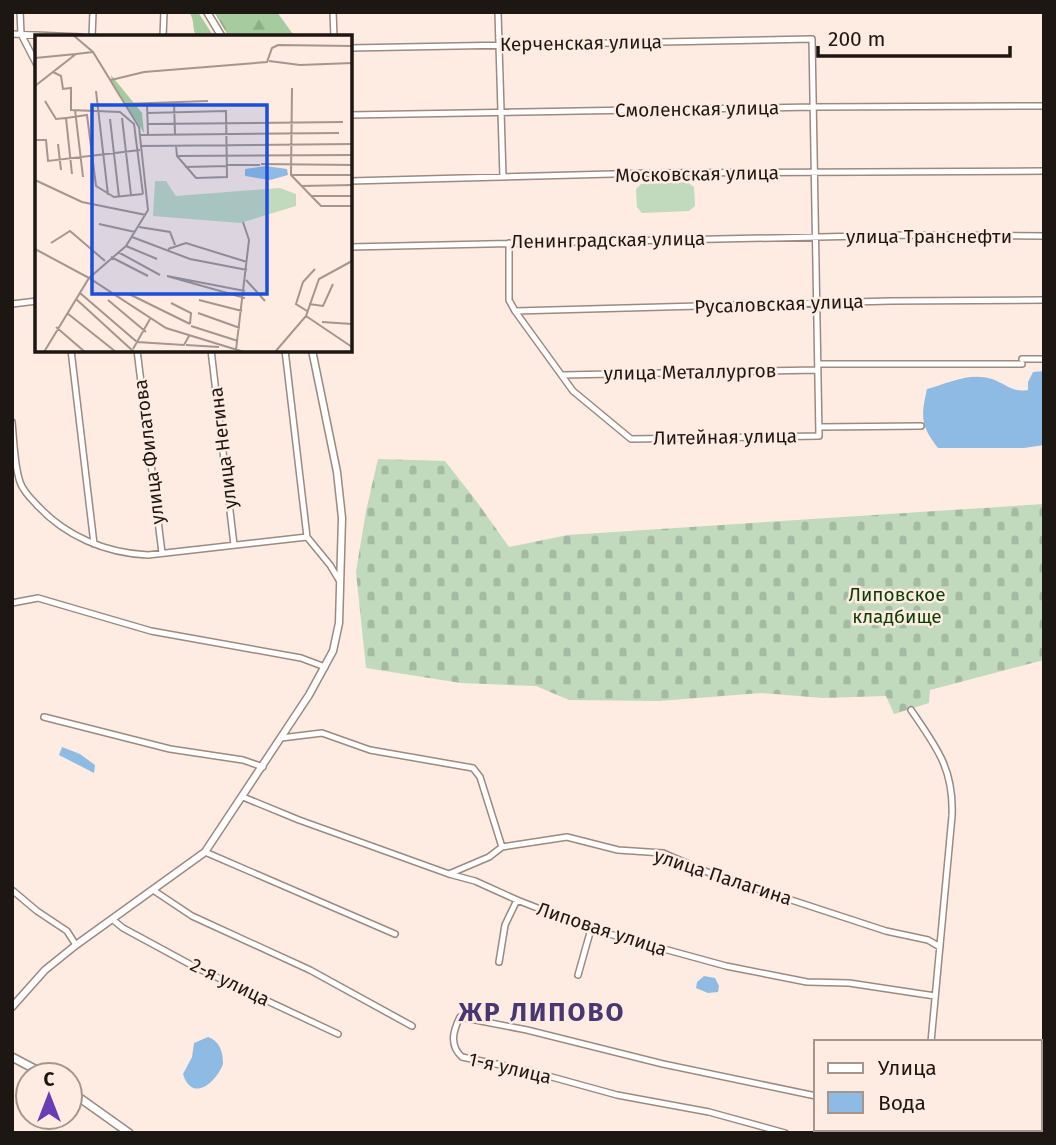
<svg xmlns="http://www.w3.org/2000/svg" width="1056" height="1145" font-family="'Fira Sans',sans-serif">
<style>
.forest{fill:url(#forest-firs)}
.cemetery{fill:url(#cemetery-stones)}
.garden{fill:#c1d9bd}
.water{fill:#8ebbe3}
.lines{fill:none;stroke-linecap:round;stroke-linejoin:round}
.minor-casing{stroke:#9b8a81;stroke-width:8}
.tertiary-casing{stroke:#9b8a81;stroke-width:9}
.secondary-casing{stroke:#9b8a81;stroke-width:10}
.minor{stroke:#fff;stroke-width:5}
.tertiary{stroke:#fff;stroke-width:6}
.secondary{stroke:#fff;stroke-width:7}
.labels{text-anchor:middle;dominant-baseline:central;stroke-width:5;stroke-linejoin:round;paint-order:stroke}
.street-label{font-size:19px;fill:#1d1714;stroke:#feebe1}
.park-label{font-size:19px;fill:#093e00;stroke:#feebe1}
.district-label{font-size:26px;font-weight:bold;letter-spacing:2px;fill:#493773;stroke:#feebe1}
.inset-road{fill:none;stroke:#a4968f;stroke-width:2}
.view{fill:#1d4ed8;fill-opacity:0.15;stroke:#1d4ed8;stroke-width:3.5}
.inset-edge{fill:none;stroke:#1d1714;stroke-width:3.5}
</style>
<defs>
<pattern id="forest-firs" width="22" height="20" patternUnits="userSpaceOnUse" patternTransform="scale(1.75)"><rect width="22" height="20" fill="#a5cb9e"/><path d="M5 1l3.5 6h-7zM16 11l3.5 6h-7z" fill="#8eae87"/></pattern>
<pattern id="cemetery-stones" width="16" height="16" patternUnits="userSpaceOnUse" patternTransform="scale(1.75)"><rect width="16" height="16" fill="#c1d9bd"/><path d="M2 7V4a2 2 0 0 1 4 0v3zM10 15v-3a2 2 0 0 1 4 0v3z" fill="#a5baa2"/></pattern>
</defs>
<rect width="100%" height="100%" fill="#feebe1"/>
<!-- forest -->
<path class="forest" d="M189,12H198L214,37H197C191,29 196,22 189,12Z
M214,12H277L295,37H229Z"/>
<!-- cemetery -->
<path class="cemetery" d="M378,459L445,461L477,502L509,547L568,535L1044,504V660L930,690L929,703L894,714L886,696L823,698L761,693L659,701L569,700L536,686L461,683L366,668L356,572L366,511Z"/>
<!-- garden -->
<path class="garden" d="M687,182L694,187L695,206L689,211L642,213L637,207L636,189L641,184Z"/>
<!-- water -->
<path class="water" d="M1044,371V445L1024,448H938C920,425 921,416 927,389C949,383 969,372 992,379C1006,384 1013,393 1028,390V382L1033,372Z
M62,747L80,754L95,765L94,773L59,755Z
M704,976L715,978L719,986L718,992L708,993L696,988L697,982Z
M208,1037C220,1041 223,1052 223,1064C216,1083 192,1103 183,1074L192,1057L194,1043Z"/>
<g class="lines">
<defs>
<path id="minor" d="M20,12L21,34L37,65
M333,12L334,37
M498,12L503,177
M12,34L81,37
M92,37L93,12
M163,37L164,12
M350,48L812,39L819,436L631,439L573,391L515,311L509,300V243
M350,115L813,107L1044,106
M350,181L650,173L1044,171
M350,247L909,235L1044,236
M12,304L37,301
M515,311L890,301L1044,300
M71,350L94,544
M137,350L162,553
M211,350L234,545
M285,350L307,537
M1022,359H1044
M818,364H1022
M563,375L818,370
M12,422C14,441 14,464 20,482C23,491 30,498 36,504C65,536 105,553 148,555L307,537
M819,427L921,426
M307,537L330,565L339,580
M12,603L38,598L151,631L301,658L325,667
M911,710C937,748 954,769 952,816L931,1042
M44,717L170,749L243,760L263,767
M281,738L322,733L370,750L473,768L480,777L502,847
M243,797L299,820L449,874L475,881L517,900L591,929L726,966L807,982L849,983L935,996
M205,852L395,934
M449,874L489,857L502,847L567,837L618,850L663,853L712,874L886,931L928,940L940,947
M12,890L37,911L67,931L76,945
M153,890L192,916L310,970L412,1026
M112,919L123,928L195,967L338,1034
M499,962L505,925L517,900
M578,975L591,929
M999,1129L1002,1133
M785,1133L709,1112L617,1095L530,1071L462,1057C449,1045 453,1031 460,1017L527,1030L663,1064L816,1096
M926,1133V1129"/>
<path id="tertiary" d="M207,12L222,37
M12,1007L45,970L76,945L205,852L309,695L333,651L339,623L342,518L337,472L312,350"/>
<path id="secondary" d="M12,1057L46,1075
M70,1091L129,1133"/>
</defs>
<!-- minor casing -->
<use href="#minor" class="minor-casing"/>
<!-- tertiary casing -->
<use href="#tertiary" class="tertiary-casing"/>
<!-- secondary casing -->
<use href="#secondary" class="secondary-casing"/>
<!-- minor -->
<use href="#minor" class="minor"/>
<!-- tertiary -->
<use href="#tertiary" class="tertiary"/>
<!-- secondary -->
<use href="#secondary" class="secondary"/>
</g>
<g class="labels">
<!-- street labels -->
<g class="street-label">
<text transform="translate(581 43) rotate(-1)">Керченская улица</text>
<text transform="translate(697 109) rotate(-1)">Смоленская улица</text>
<text transform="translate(697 174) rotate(-1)">Московская улица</text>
<text x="929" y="236">улица Транснефти</text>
<text transform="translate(608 240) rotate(-1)">Ленинградская улица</text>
<text transform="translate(779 304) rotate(-2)">Русаловская улица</text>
<text transform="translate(690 372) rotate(-1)">улица Металлургов</text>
<text transform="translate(725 437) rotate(-1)">Литейная улица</text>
<text transform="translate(223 448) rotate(-97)">улица Негина</text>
<text transform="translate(149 452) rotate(-97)">улица Филатова</text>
<text transform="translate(723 877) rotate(18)">улица Палагина</text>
<text transform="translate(602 929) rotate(18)">Липовая улица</text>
<text transform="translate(230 982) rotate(26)">2-я улица</text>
<text transform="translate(510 1068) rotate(13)">1-я улица</text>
</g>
<!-- park labels -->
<g class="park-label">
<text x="897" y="594">Липовское<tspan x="897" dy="22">кладбище</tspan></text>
</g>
<!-- district labels -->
<g class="district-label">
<text x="542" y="1012">ЖР ЛИПОВО</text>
</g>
</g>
<!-- overview -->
<g transform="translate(35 35)">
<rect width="317" height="317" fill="#feebe1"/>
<path d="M76,40L107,78L109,98L77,47Z" fill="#a5cb9e"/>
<path d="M120,146H131L141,161L245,153L261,159V171L205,188L118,181Z" fill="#c1d9bd"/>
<path d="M231,131L252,134L253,140L235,145L210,141V134Z" fill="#8ebbe3"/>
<path class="inset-road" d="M0,23L41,19M234,26L265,30L317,28M18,37L26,41L28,54L36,53V75L85,77L99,89L108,159M76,45L109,37L232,27L237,13L243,10L317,11M0,51L41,19L58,17M257,53L256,140L286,171H317M61,56L73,160M10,66L21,84L31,83M139,67L140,99M112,68L113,100M89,69L173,66M40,75L48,142M112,78L191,76L192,142L161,143L142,121L141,110M87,83L96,160M75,84L84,162M113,89L308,87M105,100L304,98M0,105H11L13,126L105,115M23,109L26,135M105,111L317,109M142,121L317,120M226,129L317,130M192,130H225M150,132L192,131M37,139L31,83L52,80L61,151L79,162L108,159M256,140H317M0,145L47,167L111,180M266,151L317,150M276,161H317M64,189L100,197M104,192L135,197L140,210M97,202L155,224L212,235M16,208L35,196L70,226M91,211L122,224M0,214L54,243L91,211L113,175L104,92L58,17L38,0M133,214L151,208L212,227M83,217L125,240M76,222L113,241M211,245L230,266M45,258L102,307L149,310L154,301M94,259L155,289M210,263L132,241L210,256M41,264L99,317M73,265L111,297M164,265L207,276M136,268L156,278L155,289M274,269L288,271L298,249M272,276L261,269L268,247L280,234M32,278L81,317M163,278L205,293M271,281L317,312M287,287L317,289M156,291L203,306M21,292L50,317M151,310L184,312M98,314L115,284M201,315L214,205L208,187M9,317L54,243L131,293L209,317M240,317L271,281L284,244L317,226"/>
<path class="view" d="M57,70H232V259H57Z"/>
<rect width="317" height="317" class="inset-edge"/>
</g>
<!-- border -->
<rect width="1056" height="1145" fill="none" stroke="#1d1714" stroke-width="28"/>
<!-- legend -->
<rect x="814" y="1040" width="228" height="91" fill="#feebe1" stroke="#a4968f" stroke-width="2"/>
<rect x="828" y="1063" width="35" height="10" fill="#ffffff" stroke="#a4968f" stroke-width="2"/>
<text x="878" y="1075" font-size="21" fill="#1d1714">Улица</text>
<rect x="828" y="1092" width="35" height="21" fill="#8ebbe3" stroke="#a4968f" stroke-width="2"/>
<text x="878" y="1110" font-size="21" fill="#1d1714">Вода</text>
<!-- north arrow -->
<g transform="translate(49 1096)"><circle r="33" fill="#feebe1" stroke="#a4968f" stroke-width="2"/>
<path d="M0-5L12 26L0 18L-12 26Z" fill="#683cb4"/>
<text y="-10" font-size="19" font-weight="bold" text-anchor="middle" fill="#1d1714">С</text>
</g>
<!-- scale -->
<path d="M818 46v10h192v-10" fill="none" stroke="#1d1714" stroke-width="3.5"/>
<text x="828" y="46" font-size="21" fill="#1d1714" stroke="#feebe1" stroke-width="5" paint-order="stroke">200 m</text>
</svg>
